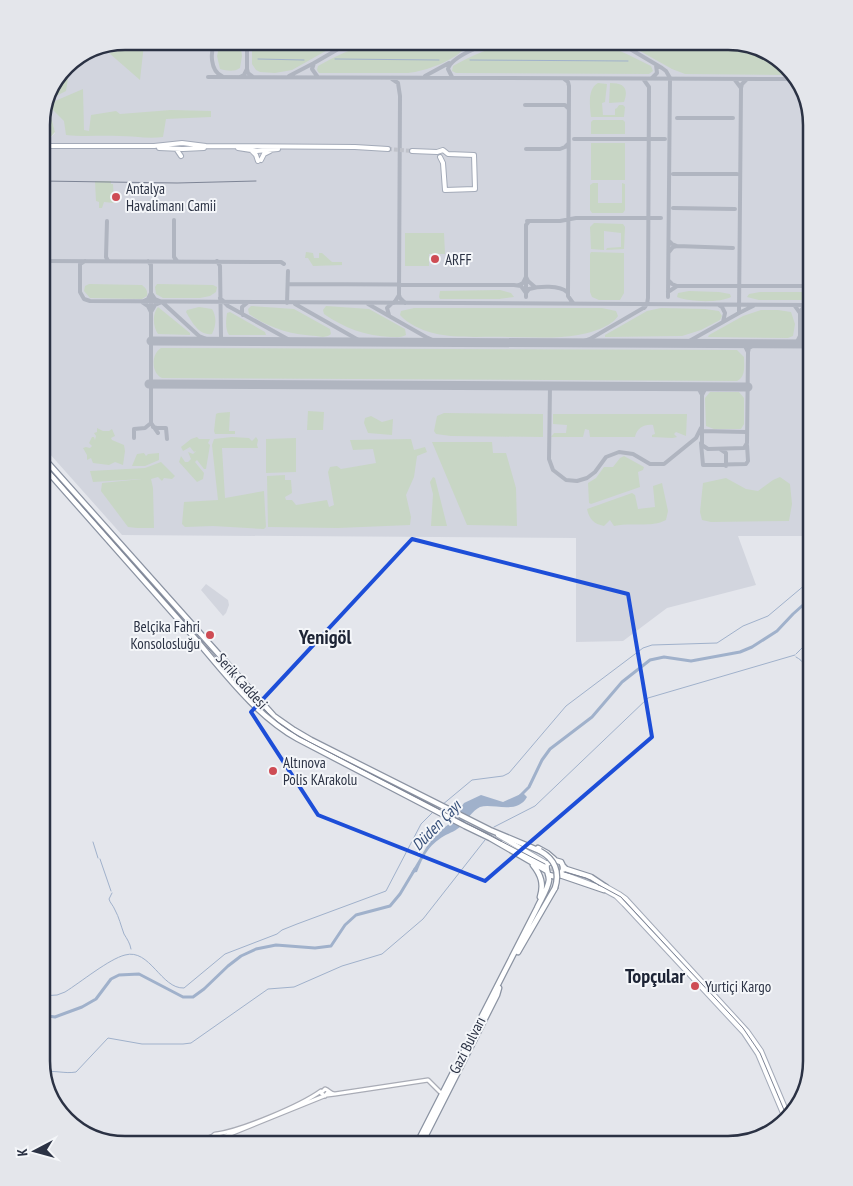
<svg xmlns="http://www.w3.org/2000/svg" width="853" height="1186" font-family="'PT Sans Narrow',sans-serif">
<style>
.built{fill:#d2d5de}
.green{fill:#c8d6c5}
.water{fill:#a0b1cb}
.lines{fill:none;stroke-linecap:round;stroke-linejoin:round}
.stream{stroke:#a0b1cb;stroke-width:1}
.river{stroke:#a0b1cb;stroke-width:3}
.taxiway{stroke:#b0b5c0;stroke-width:4}
.runway{stroke:#b0b5c0;stroke-width:9}
.primary-tunnel{stroke:#bfc2ca;stroke-width:4;stroke-dasharray:4 2;stroke-linecap:butt}
.secondary-casing{stroke:#a9acb6;stroke-width:5.5}
.primary-casing{stroke:#a3aab8;stroke-width:6}
.trunk-casing{stroke:#8b93a2;stroke-width:7}
.secondary{stroke:#fff;stroke-width:3}
.primary{stroke:#fff;stroke-width:4}
.trunk{stroke:#fff;stroke-width:4.5}
.tram{stroke:#7d8495;stroke-width:1}
.trunk-bridge-casing{stroke:#8b93a2;stroke-width:7;stroke-linecap:butt}
.trunk-bridge{stroke:#fff;stroke-width:4.5}
.marked{fill:none;stroke:#1d4ed8;stroke-width:4;stroke-linejoin:round}
.poi-dot{fill:#ce4c54;stroke:#f4f6f9;stroke-width:2}
.labels{text-anchor:middle;dominant-baseline:central;stroke-width:4;stroke-linejoin:round;paint-order:stroke}
.poi-label{font-size:15px;fill:#2b3244;stroke:#f4f6f9;text-anchor:start}
.street-label{font-size:15px;fill:#2b3244;stroke:#f4f6f9}
.water-label{font-size:16px;font-style:italic;fill:#354e78;stroke:#f4f6f9}
.district-label{font-size:20px;font-weight:bold;fill:#1d2435;stroke:#f4f6f9}
.rim{fill:none;stroke:#2b3244;stroke-width:2.5}
</style>
<rect width="100%" height="100%" fill="#e4e6ec"/>
<!-- built -->
<path class="built" d="M125,41H733L770,53L800,83L812,125V536H738L756,585L667,608L623,641L576,642V538L122,535L41,444V147L55,133L52,120L43,113L50,88L70,62Z
M206,584L228,600L229,605L226,613L223,616L201,590Z"/>
<!-- green -->
<path class="green" d="M223,41H238L240,43L242,56L240,68C234,72 228,71 220,69L217,56L220,43Z
M256,41H328L331,48L292,70L275,73L260,72L256,70L252,64V46Z
M386,42H461L465,44L466,47C454,61 426,71 408,73H319L317,70L318,66C342,53 359,44 386,42Z
M515,43C543,43 573,40 601,45C619,49 635,58 651,66L653,71L649,74L456,73L452,71L453,66C473,55 492,46 515,43Z
M642,43C689,43 752,35 789,71L784,75L685,74L672,69L640,51L638,47Z
M144,44L140,80L109,53Z
M59,76L68,78L66,91L46,101L50,88Z
M598,83L607,84L605,102L602,103L603,115H615V109L617,108L619,105H623L625,107L624,117H591C590,106 587,89 598,83Z
M610,83C624,83 629,88 624,102L609,103Z
M83,89L84,130L89,131L91,115L116,111L120,114L171,110L211,111V117L166,119L163,137C148,139 134,136 119,136C101,135 84,137 66,135L64,121L50,107L55,101Z
M43,112L52,120L55,132L45,144H41V120Z
M593,120H623L625,122V134H591V122Z
M591,143H625V180H591Z
M95,181H111V184H113L114,203L104,202L102,208H99V202L96,201Z
M598,183V203H622V183L625,184V210L623,213H592L590,210V185L593,183Z
M594,223L623,224L625,227L624,249L606,250L607,248L621,247V233L604,231V250L591,249L590,227Z
M405,233H444L445,254H429V266H405Z
M306,252L313,253L314,258H319V253H322L332,262H342V265L313,266L308,258H305Z
M591,252L624,253V293L620,300H599L592,297L590,292V254Z
M89,284L142,285C146,288 148,291 147,296L142,299L90,298L84,291L85,286Z
M157,284L213,285L217,287L216,292L210,296L200,298H163L156,294L155,287Z
M500,290L511,293L514,297L499,299H440L439,297L440,291Z
M689,291L719,292L730,294L731,297C720,303 689,302 677,297L678,293Z
M760,292H810L812,293V300H759L747,297L749,294Z
M251,306L294,309L330,329L331,334C326,338 321,337 316,336C291,335 269,328 249,314L248,309Z
M326,306L369,309L405,329L406,335C401,338 396,337 391,337C366,336 344,328 324,314L323,310Z
M158,307L190,333V335L158,334C153,327 152,314 158,307Z
M199,307L212,309C217,317 216,326 212,334C199,336 192,322 186,312L187,310Z
M414,308H602L616,311L618,316C611,327 590,333 578,335C556,339 532,337 509,337C484,336 457,339 433,333C421,330 408,324 400,315L401,311Z
M661,308L705,309L719,311L722,316L720,320L701,330L682,336L605,337V335L647,311Z
M761,310H778L791,312L795,324L793,336L788,338L708,337L709,335L743,316Z
M230,312L265,332L266,335H229C225,329 226,320 227,313Z
M161,348L737,350L744,357C744,366 746,377 737,381L162,378C151,373 151,354 161,348Z
M710,392H739L744,398V424L741,429H714L706,426L705,398Z
M308,411L324,412L323,430H307Z
M230,412L229,431H235V434H215L214,431L216,414L218,413Z
M444,413L543,414V437L451,436L436,434L434,431L437,416Z
M553,414H687L686,436L676,432L674,434L677,437L673,438L652,437V435L655,434L653,425C644,424 637,428 635,437H590L589,430L585,429L583,437H551L554,433H566L567,425L553,424Z
M371,416L382,422L393,419L392,435L368,433L364,423L365,418Z
M97,428L103,431H109L112,429L115,436L111,438L112,440L124,445L125,451L123,465L115,462L109,465L93,463L91,458L87,460V455L83,448L86,447L90,448L92,446L89,443L92,437H94L95,440L96,436L94,433L97,432Z
M197,437L199,439H210L208,443L210,445L206,469H204L197,460L195,462L204,473L203,479L197,482L179,462L181,456L185,462H188L191,459L188,452L193,454L196,451L194,452L190,447L183,451L181,447L191,439Z
M232,437L249,438L252,441L256,437L258,440L257,445L258,448H222L225,498L264,491L266,527L264,529L213,526L185,527L182,524L184,502L218,500L212,445L214,439Z
M296,438V472L266,473V439Z
M411,439L414,450L425,447L427,452L417,456L414,477L406,495L411,517L410,525L338,528L268,527L267,476L285,475V480H291L292,493L285,497L286,500H292L296,505L327,500L329,507L334,505L328,472L330,467L337,466L341,469L376,463L373,449L353,450L350,440Z
M432,442H492L493,453H506L516,488L517,526L467,525Z
M144,453L146,456L148,454L159,453V460L145,466H132L137,454Z
M624,456L644,467L643,470L638,472L640,487L591,504L589,503L588,483L596,478L604,467H613L620,458Z
M161,462L175,476L172,479L164,478L162,481L158,477L151,479L153,488L154,528H137L128,527L101,491L102,483L142,479L93,482L90,471L145,468Z
M433,477L435,478L447,526H431L433,494L430,482Z
M780,477L790,484L792,504L789,521L711,522L702,520L700,512L703,483L726,478L746,489L758,491L773,480Z
M662,483L668,511L666,520C651,528 631,522 614,526L610,520L604,526C594,524 589,519 587,509L632,493L635,495L638,509L655,507L653,486Z"/>
<!-- water -->
<path class="water" d="M523,793L527,797C517,815 493,803 480,807C472,811 467,820 461,826C457,830 450,833 444,836C428,846 424,855 417,872L411,873L433,836L449,824L464,803L481,795L503,802Z"/>
<g class="lines">
<!-- stream -->
<path class="stream" d="M258,59L304,60
M335,59L439,60
M470,60L628,61
M796,654L812,638
M796,657C813,666 805,680 812,691
M442,805L472,780L503,776L509,773L566,706L643,648L652,645L717,643L743,626L768,616L812,579
M494,827L535,806L648,698L795,655
M93,842L98,858
M100,859L111,891
M112,893L109,899C110,903 113,905 115,910C119,917 121,926 124,934C127,939 130,943 131,949
M41,996L57,995L65,992C81,982 109,959 125,955C150,948 161,989 184,988L225,954L277,934L282,930L297,924L386,891L421,824L433,812
M44,1072C55,1070 65,1074 76,1072L108,1038L142,1044H183L191,1043L268,989L294,987L342,966L382,954L423,919L485,840"/>
<!-- river -->
<path class="river" d="M520,796L529,787L542,760L550,749L592,717L622,682L650,660L664,657L691,661L740,652L752,647L777,631L793,614L812,597
M41,1015L55,1017L82,1007L96,999L111,979L119,975L139,974L183,997H193L204,989L228,966L241,956L256,949L276,945L315,948L331,946L345,925L356,915L390,906L400,894L415,869"/>
<!-- taxiway -->
<path class="taxiway" d="M215,41C210,52 210,71 222,76
M610,41L630,49L662,68L666,71L670,78L668,297
M247,69V43
M289,76L314,63
M317,76L312,69L314,63L340,48L355,41
M425,76L449,63
M208,77L797,79
M240,77L244,75L247,69L248,73L252,76
M452,77L448,69C451,57 482,45 494,41
M652,78L657,73L656,65
M392,79L398,83L400,96L399,295
M564,79L568,82L569,86L568,296L573,303
M644,80L649,87L648,298L647,304L644,308
M735,80L741,88L742,84L746,80
M525,105H565L568,108
M677,118H733
M574,139H665
M526,149H560L565,147L568,144
M673,174H737
M673,208L735,209
M174,220V257L177,261
M107,221L106,257L108,261
M527,221H560L576,218H661
M677,246L733,248
M669,252L673,247L677,246L672,244L669,241
M44,261L281,262L284,264
M85,261L80,264V292L84,299L90,301L812,305
M148,261L151,265V423L158,433
M217,261L220,266L221,337L225,342
M288,284L514,285L521,286L526,293
M519,285L523,283L526,277L528,281L535,287
M677,286H812
M668,292L677,286L672,284L669,281
M151,293L155,299L162,302L155,305L151,312L148,306L142,302L148,299Z
M526,293L529,289C539,286 560,285 567,292
M526,297V225L529,221
M220,298L228,306L293,342
M162,302L199,336L212,341
M287,303L288,271
M394,303L399,295L400,298L405,303
M295,304L362,342
M368,304L426,337L439,343
M719,305L722,307L725,313L723,322
M795,306L800,313L802,309L807,305
M737,314L753,306
M243,315L242,313V307L247,303
M389,315L387,308L392,303
M800,336V313
M579,343L590,339L645,307
M684,344L739,313L741,88
M740,344L745,346L748,352L749,348L755,344
M793,344L797,342L800,336L801,341L806,344
M550,386L549,459L553,470L566,480L577,481L587,478L595,472L606,457L619,452L633,454L650,464H664L696,438L701,428
M693,387L699,389L701,393
M706,387L702,395V445L708,449L744,448L747,443L748,352
M153,427L157,428H166L167,439
M702,431L746,432L747,431
M134,438V429L145,428L151,423
M701,443L703,465L746,464L748,461L747,445
M720,449L726,453V466"/>
<!-- runway -->
<path class="runway" d="M151,341L812,344
M149,384L748,387"/>
<!-- primary-tunnel -->
<path class="primary-tunnel" d="M388,149L412,151
M546,863L565,870
M545,866L559,872"/>
<defs>
<path id="secondary" d="M335,1094L428,1080L440,1092
M327,1095L335,1094C330,1094 329,1090 325,1089L321,1093L325,1096L328,1092
M213 1137a3 3 0 1 1 6 0a3 3 0 1 1-6 0Z
M217,1134C243,1130 300,1106 321,1091
M218,1139L324,1096
M191,1145L213,1136
M198,1145L214,1140"/>
<path id="primary" d="M41,146H154L182,143L206,146L355,147L388,149
M159,148L182,149
M238,148L257,151L278,149
M183,149L204,148
M177,150L181,156
M252,151L256,155L258,161
M412,151L437,152L443,150L448,154L474,155L475,189L445,190L443,163L440,157
M261,160L264,154L270,151
M498,835L546,863
M502,843L545,866
M564,874L596,886
M605,886L619,894L626,899L747,1031L761,1051L788,1115
M603,889L616,896L624,904L744,1033L758,1054L785,1118"/>
<path id="trunk" d="M41,455L274,716L294,730L311,740L490,830L540,851
M41,464C92,521 142,578 192,635C224,672 255,715 298,739L465,826L490,838L547,871
M538,848L547,853L554,859
M533,865C541,875 544,884 540,897
M563,866L566,869L591,877L606,887
M560,875L604,890
M518,952L555,888
M416,1145L537,908C541,899 548,889 549,880C549,873 545,870 547,864L554,860L561,862C565,868 563,873 557,877L549,875
M421,1145L497,995L499,988"/>
</defs>
<!-- secondary casing -->
<use href="#secondary" class="secondary-casing"/>
<!-- primary casing -->
<use href="#primary" class="primary-casing"/>
<!-- trunk casing -->
<use href="#trunk" class="trunk-casing"/>
<!-- secondary -->
<use href="#secondary" class="secondary"/>
<!-- primary -->
<use href="#primary" class="primary"/>
<!-- trunk -->
<use href="#trunk" class="trunk"/>
<!-- tram -->
<path class="tram" d="M41,181L177,183L256,181
M41,460L257,703L280,724L298,736L545,864
M564,872L586,878L621,897L743,1028L760,1053L787,1117"/>
<defs>
<path id="trunk-bridge" d="M540,851C555,859 560,872 555,888"/>
</defs>
<!-- trunk-bridge casing -->
<use href="#trunk-bridge" class="trunk-bridge-casing"/>
<!-- trunk-bridge -->
<use href="#trunk-bridge" class="trunk-bridge"/>
</g>
<!-- marked area -->
<path class="marked" d="M412,539L628,594L652,737L485,881L318,815L251,712Z"/>
<!-- markers -->
<g class="poi-dot">
<circle cx="116" cy="197" r="5"/>
<circle cx="435" cy="259" r="5"/>
<circle cx="210" cy="635" r="5"/>
<circle cx="273" cy="771" r="5"/>
<circle cx="695" cy="986" r="5"/>
</g>
<g class="labels">
<!-- poi labels -->
<g class="poi-label">
<text x="126" y="188">Antalya<tspan x="126" dy="17">Havalimanı Camii</tspan></text>
<text x="445" y="259">ARFF</text>
<text x="200" y="626" text-anchor="end">Belçika Fahri<tspan x="200" dy="17">Konsolosluğu</tspan></text>
<text x="283" y="762">Altınova<tspan x="283" dy="17">Polis KArakolu</tspan></text>
<text x="705" y="986">Yurtiçi Kargo</text>
</g>
<!-- street labels -->
<g class="street-label">
<text transform="translate(242 681) rotate(48)">Serik Caddesi</text>
<text transform="translate(467 1045) rotate(-63)">Gazi Bulvarı</text>
</g>
<!-- water labels -->
<g class="water-label">
<text transform="translate(436 825) rotate(-46)">Düden Çayı</text>
</g>
<!-- district labels -->
<g class="district-label">
<text x="325" y="637">Yenigöl</text>
<text x="655" y="976">Topçular</text>
</g>
</g>
<!-- crop -->
<path d="M0 0H853V1186H0ZM125 50H728A75 75 0 0 1 803 125V1061A75 75 0 0 1 728 1136H125A75 75 0 0 1 50 1061V125A75 75 0 0 1 125 50Z" fill="#e4e6eb" fill-rule="evenodd"/>
<path class="rim" d="M125 50H728A75 75 0 0 1 803 125V1061A75 75 0 0 1 728 1136H125A75 75 0 0 1 50 1061V125A75 75 0 0 1 125 50Z"/>
<!-- north arrow -->
<g transform="translate(35 1151) rotate(264)" stroke="#f4f6f9" stroke-width="4" paint-order="stroke">
<path d="M0-4L9 19L0 12L-9 19Z" fill="#2b3244"/>
<text y="-8" font-size="14" font-weight="bold" text-anchor="middle" fill="#2b3244">K</text>
</g>
</svg>
